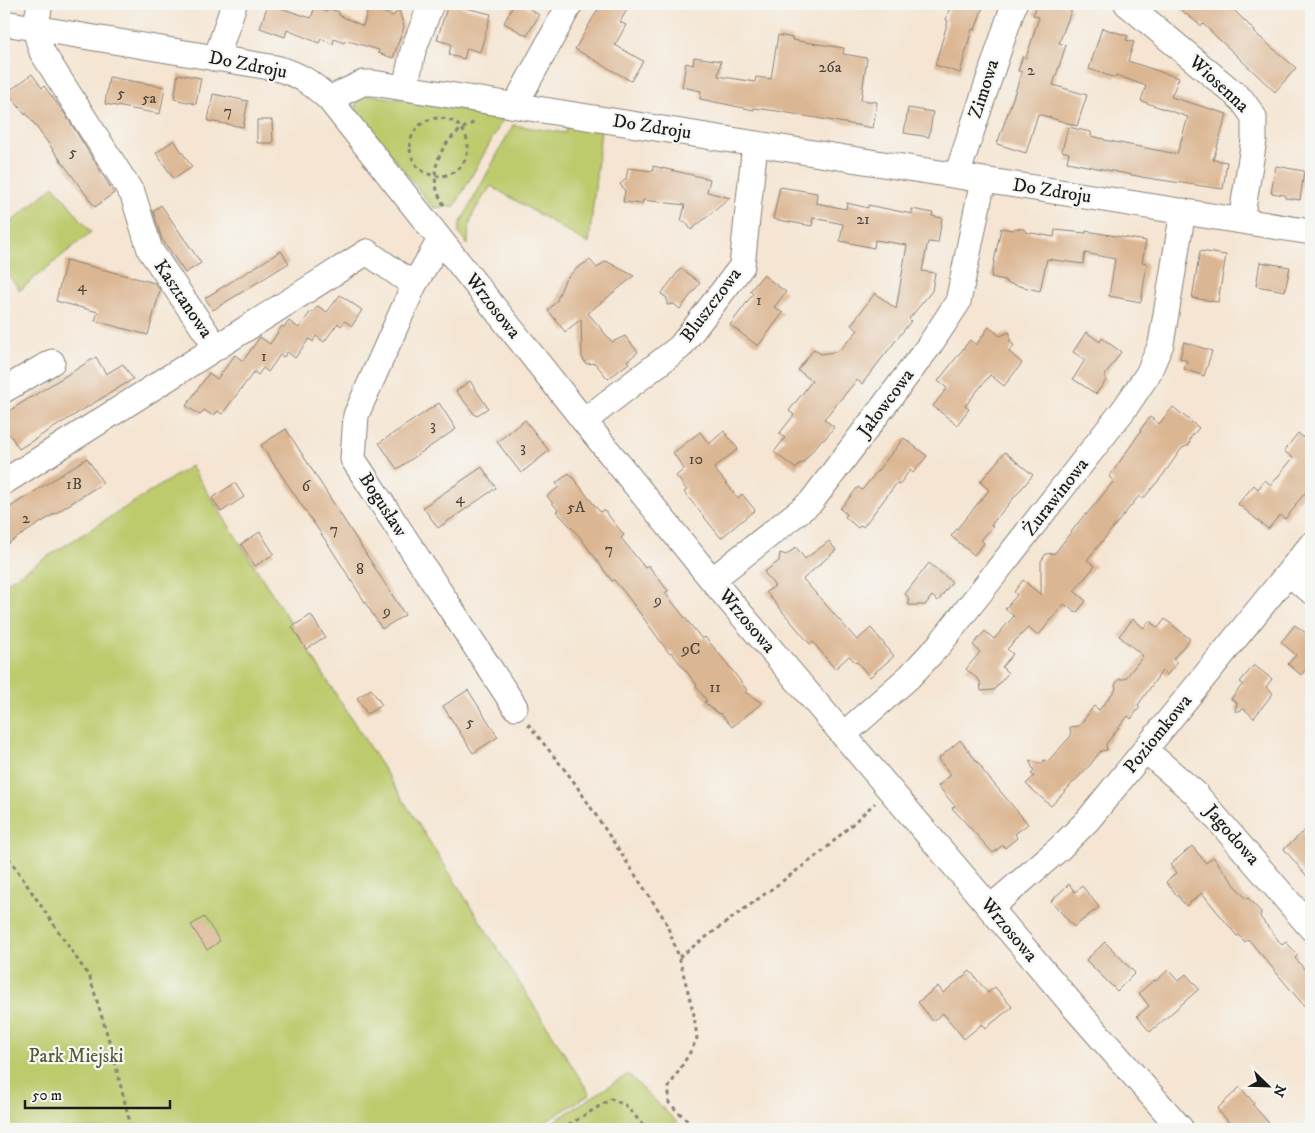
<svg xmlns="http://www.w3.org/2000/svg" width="1315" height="1133" font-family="'IM FELL DW Pica',serif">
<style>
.green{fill:#bdcb6d;stroke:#6c7444}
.building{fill:#dbb692}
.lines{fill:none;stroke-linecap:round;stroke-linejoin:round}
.minor-casing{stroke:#888077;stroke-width:27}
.path{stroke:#888077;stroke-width:3;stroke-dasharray:4 4;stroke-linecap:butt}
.minor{stroke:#fff;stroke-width:25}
.labels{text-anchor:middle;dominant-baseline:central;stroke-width:4.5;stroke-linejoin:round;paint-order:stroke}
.number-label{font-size:16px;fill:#4c423a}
.street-label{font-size:19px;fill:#1c1c1c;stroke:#f6f6f2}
.park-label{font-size:19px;fill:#545938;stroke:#f6f6f2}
</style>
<rect width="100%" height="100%" fill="#f6f6f2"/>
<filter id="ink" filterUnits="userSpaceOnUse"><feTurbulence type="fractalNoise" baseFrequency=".02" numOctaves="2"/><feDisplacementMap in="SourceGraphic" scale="10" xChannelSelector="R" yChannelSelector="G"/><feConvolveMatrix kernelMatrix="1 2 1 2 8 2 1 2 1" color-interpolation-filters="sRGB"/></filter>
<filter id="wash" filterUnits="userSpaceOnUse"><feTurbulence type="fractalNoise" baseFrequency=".0096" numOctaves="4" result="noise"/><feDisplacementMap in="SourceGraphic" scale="20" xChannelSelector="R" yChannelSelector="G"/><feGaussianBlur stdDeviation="1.12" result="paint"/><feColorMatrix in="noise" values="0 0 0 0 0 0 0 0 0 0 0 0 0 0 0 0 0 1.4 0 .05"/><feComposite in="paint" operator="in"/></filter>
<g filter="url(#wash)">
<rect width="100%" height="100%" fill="#f5e5d2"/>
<!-- green -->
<path class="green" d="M363,94L506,114L455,206L433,208L357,111C354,104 357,99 363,94Z
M513,125L565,133L567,125L601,130L589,244L491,186C475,209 468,217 468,245L458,232L461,222Z
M54,186L91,232L20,290L4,270V228Z
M191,466L590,1094L534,1129H4V584Z
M628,1074L684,1129H542Z"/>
<g id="blocks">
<!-- building -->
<path class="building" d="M268,4L311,18L315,7L326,12L330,9L339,12V15L363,26L369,7L393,16L399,10L404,27L393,58L378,53L379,50L345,40L344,43L334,39L333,44L321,39L319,43L287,30L285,37L260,28Z
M448,4L491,14L480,52L467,48L464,59L449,55L451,44L437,40Z
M514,4H522L539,15L527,36L504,23Z
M601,4H630L620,22L626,25L615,45L643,61L631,81L575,49Z
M951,4H984L975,30L972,29L960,73L935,65L948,21L946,20Z
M1038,4H1070L1069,8L1072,9L1059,43L1066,45L1053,85L1087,95L1077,126L1038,114L1026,153L997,144L1022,72L1018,71L1023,56L1026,58L1039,17L1033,15Z
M1174,4H1228L1255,31L1254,32L1296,68L1275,92L1203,24L1201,26Z
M1102,28L1128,36L1126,40L1134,42L1128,61L1179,78L1171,97L1227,114L1213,160L1227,162L1223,189L1147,178L1067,162L1069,153L1062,151L1068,127L1091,132V136L1104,139V140L1177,154L1188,117L1141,101L1146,86L1116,75L1115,78L1089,69Z
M778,35L793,38L792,40L844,48L843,54L867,58L861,100L877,102L873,128L777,111L754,108V110L700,99L701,91L682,87L686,63L693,65L694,57L721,61L718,76L755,82L756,77L771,79Z
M32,74L42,88L44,86L65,114L114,193L95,207L26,113L25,115L8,92Z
M178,74L201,78L196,104L174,99Z
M109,77L165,87L160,114L105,104Z
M213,94L248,101L243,127L208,121Z
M908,108L933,112L929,137L904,133Z
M257,120H272L273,143H257Z
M174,140L192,167L174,179L156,153Z
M653,166L710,179L707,192L730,198L691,230L686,222L681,221L685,205L643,200L642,204L623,202L625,191L620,184L626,179L628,168L653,171Z
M1276,166L1304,171L1300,200L1285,198V195L1271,193Z
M780,187L817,193L816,203L846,209L847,203L868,208V205L912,214V209L933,213L932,216L942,218L938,243L928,242L922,271L935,273L932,291L909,319L911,321L862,384L857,380L824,419L834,427L824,440L822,439L802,464L800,463L796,469L774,452L785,438L779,434L794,415L789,411L812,381L798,370L814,349L821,354L839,351L858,330L851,325L875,293L896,309L907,245L875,240L874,248L840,241L843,224L813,218L812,226L773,219Z
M161,205L201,263L185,273L162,239L153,211Z
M1001,228L1013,230L1016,228L1024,229L1026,232L1054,237L1055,230L1086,233V231L1146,241L1142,262L1147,263L1141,302L1109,296L1115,259L1085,253L1083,264L1047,259L1040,291L1007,283L1005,280L991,277Z
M281,251L289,263L213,310L205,298Z
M1200,251L1226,255L1218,302L1192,298Z
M66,260L155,283L160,290L148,335L95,321L98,312L56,301Z
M590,260L597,268L606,261L634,276L588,313L612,342L625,336L638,352L627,361L629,363L608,379L595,363L586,364L582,357L581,319L565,332L548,310L556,302L565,280L577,268Z
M1260,262L1290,267L1285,291L1256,286Z
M681,268L700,283L680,309L674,304L667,305V298L661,294Z
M763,275L786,292L774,307L783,313L758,346L730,325L753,294L750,291Z
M340,295L362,310L352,326L345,321L341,326L338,323L324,342L316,336L313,342L309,339L295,358L287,352L284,357L280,355L268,372L263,368L258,375L254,372L222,414L218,411L213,416L204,410L200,415L186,406L209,373L217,379L235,355L243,361L260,337L270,344L282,326L284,327L289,321L299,328L311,311L313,312L318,306L327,312Z
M989,327L1000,336L1010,332V342L1014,345L1009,352L1022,363L1004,386L990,375L965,406L969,409L957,425L933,406L947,388L938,381L970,340L976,345Z
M1086,332L1100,342L1102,338L1121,352L1104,377L1107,379L1096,394L1073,379L1085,360L1073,352Z
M1184,342L1212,351L1204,376L1184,369L1187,361L1180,358Z
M96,357L106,374L123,364L133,379L19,449L9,433L4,436V414Z
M470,381L488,408L476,416L456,391Z
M439,403L456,429L397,469L379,443Z
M1173,407L1199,428L1191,437L1189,445L1182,448L1163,475L1143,499L1139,496L1087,560L1095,566L1074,591L1086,601L1076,613L1064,604L1038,636L1028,628L1007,649L1013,654L1002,667L1008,673L994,690L981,691L980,681L966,669L980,652L973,645L985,631L994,639L1014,616L1005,609L1017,595L1014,592L1023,580L1041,595V561L1046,554L1055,553L1085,514L1086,515L1114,481L1109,477L1141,431L1140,430L1150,417L1159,424Z
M525,420L549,451L521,473L497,442Z
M286,429L405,615L382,629L330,547L261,445Z
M724,431L738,449L714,468L738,498L742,494L755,510L721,538L684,492L687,490L676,476L684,469L673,453L700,432L709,444Z
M1298,433L1311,444V486L1295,505L1296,506L1285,519L1280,515L1268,529L1238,504L1254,485L1258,489L1265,480L1271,485L1293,458L1284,451Z
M904,438L927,456L913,473L910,470L899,485L897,483L863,527L861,525L858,528L845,517L847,514L840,509L858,487L862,490Z
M1005,452L1033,475L991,525L993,526L981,540L984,543L974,555L951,536L989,490L980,482Z
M87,458L103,483L4,546V511Z
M482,467L496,488L438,528L423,507Z
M569,473L600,512L604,510L624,535L621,538L645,568L648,565L668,591L665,593L702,639L705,637L729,666L747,690L745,692L762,703L732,727L720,713L719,714L704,702L707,701L696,686L697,685L671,652L669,653L625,593L614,580L612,581L580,537L556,511L558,510L547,496L559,487L556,483Z
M235,483L244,497L221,512L212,498Z
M260,532L274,554L255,566L241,544Z
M829,541L836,550L803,579L857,640L871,628L894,656L870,677L857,662L856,663L849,656L835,669L813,642L810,644L766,592L775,586L764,572L779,561L780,553L786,555L796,547L805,559Z
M929,563L952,582L938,601L932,596L925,605H909L908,597L905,594Z
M311,615L325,637L306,649L292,627Z
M1133,619L1144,628L1149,621L1158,628L1165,619L1190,639L1173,659L1177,663L1167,675L1162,671L1138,705L1140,707L1131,719L1128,716L1106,744L1107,750L1101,751L1090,765L1051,806L1026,784L1034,776L1031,774L1034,771L1029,760L1042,764L1044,760L1047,762L1071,736L1070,727L1079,726L1094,706L1099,710L1116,689L1115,685L1119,679H1125L1143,656L1119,636Z
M1295,625L1311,637V668L1309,666L1301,675L1288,664L1296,655L1281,642Z
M1254,665L1272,679L1266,687L1273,693L1254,718L1244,709L1235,712L1237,703L1231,699L1243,684L1240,682Z
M371,689L382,705L367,714L357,698Z
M468,690L498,737L473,753L443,706Z
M960,740L982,768L983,771L1028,824L1015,834L1017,838L1005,848L1003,845L993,853L952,808L955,806L938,786L951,775L938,759Z
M1311,825V881L1284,849Z
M1192,846L1206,863L1213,857L1246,899L1248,898L1261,912L1260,917L1282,945L1286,942L1298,955L1295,958L1311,977V1014L1248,939L1245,942L1239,935L1237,936L1202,893L1186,906L1166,882L1176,873L1170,865Z
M1069,884L1075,892L1082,886L1099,907L1074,927L1051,901Z
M204,917L220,941L207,950L191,925Z
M1105,942L1135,973L1117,991L1086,960Z
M1168,970L1178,981L1186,974L1199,989L1150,1032L1137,1016L1149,1006L1139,993L1154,980L1156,981Z
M970,971L988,993L995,987L1012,1007L986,1028L982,1024L964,1039L943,1013L933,1021L918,1002L938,986L943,993Z
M1240,1087L1254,1103L1253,1105L1274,1129H1235L1217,1109Z"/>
</g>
</g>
<g filter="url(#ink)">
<use href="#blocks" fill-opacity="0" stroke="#888077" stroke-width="1"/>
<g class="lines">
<defs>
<path id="minor" d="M40,4L35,29L42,52L133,195L150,250L216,347
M1127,4L1242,100L1254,117V140L1241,221
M4,23L276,68C301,75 310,82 329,99L584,421L712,580L1075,1008L1181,1129
M216,59L234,4
M405,88L413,51L431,4
M329,99L363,83H373L1311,232
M515,105L570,4
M957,175L1014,4
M440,240L414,285L356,415L353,459L515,707
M4,390L52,362
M584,421L680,347L742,266L755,144
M4,482L367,252L414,285
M1289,574L1311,591
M712,580L811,502L929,346L958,302L983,180
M843,735L909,677L939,645L1125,408L1148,374L1161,344L1183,211
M1145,750L1195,793L1311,928
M990,908L1060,848L1088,820L1311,545"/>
</defs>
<!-- minor casing -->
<use href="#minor" class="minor-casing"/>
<!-- path -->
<path class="path" d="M410 147a29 29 0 1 1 58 0a29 29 0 1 1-58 0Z
M444,205C423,173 442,134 476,122
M528,724L572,779L665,920L679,957L694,1015L697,1038L692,1049L669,1087V1103L696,1129
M4,851L90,978L111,1047L130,1123L129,1129
M679,957L822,852L875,803
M562,1129L611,1099L625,1105L647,1129"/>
<!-- minor -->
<use href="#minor" class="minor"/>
</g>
</g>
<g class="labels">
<!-- number labels -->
<g class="number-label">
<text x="830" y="67">26a</text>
<text x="1031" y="70">2</text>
<text x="121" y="93">5</text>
<text x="149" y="98">5a</text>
<text x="228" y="111">7</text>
<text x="73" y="152">5</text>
<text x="863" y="219">21</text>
<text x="82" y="286">4</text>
<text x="759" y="300">1</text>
<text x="264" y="356">1</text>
<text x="433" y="425">3</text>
<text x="523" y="447">3</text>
<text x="696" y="459">10</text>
<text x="74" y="484">1B</text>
<text x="306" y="486">6</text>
<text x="460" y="498">4</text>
<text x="576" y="507">5A</text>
<text x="26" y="518">2</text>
<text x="334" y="529">7</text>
<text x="609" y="549">7</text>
<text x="360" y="569">8</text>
<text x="658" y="600">9</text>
<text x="387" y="611">9</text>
<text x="691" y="649">9C</text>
<text x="715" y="687">11</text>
<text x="470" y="722">5</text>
</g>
<!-- street labels -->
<g class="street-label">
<text transform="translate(248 65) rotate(11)">Do Zdroju</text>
<text transform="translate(1219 84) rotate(43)">Wiosenna</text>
<text transform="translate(984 89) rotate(-72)">Zimowa</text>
<text transform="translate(652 127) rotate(9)">Do Zdroju</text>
<text transform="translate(1052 191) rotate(9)">Do Zdroju</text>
<text transform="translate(183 299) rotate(56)">Kasztanowa</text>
<text transform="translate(711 305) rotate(-53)">Bluszczowa</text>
<text transform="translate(493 306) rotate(52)">Wrzosowa</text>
<text transform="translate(886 403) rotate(-53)">Jałowcowa</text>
<text transform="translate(1056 497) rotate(-52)">Żurawinowa</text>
<text transform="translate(383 505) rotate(57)">Bogusław</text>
<text transform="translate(747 621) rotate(50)">Wrzosowa</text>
<text transform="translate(1158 734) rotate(-51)">Poziomkowa</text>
<text transform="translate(1232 835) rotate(49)">Jagodowa</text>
<text transform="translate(1009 930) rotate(50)">Wrzosowa</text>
</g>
<!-- park labels -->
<g class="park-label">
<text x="76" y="1056">Park Miejski</text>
</g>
</g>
<!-- margin -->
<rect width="1315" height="1133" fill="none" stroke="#f6f6f2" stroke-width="20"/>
<!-- north arrow -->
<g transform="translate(1268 1086) rotate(113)" stroke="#f6f6f2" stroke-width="4" paint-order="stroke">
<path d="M0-4L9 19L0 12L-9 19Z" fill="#1c1c1c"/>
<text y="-8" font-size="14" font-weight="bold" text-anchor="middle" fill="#1c1c1c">N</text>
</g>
<!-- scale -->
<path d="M25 1100v8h145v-8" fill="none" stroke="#1c1c1c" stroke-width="2.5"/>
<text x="32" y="1100" font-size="15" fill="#1c1c1c" stroke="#f6f6f2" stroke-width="4" paint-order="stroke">50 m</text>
</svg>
